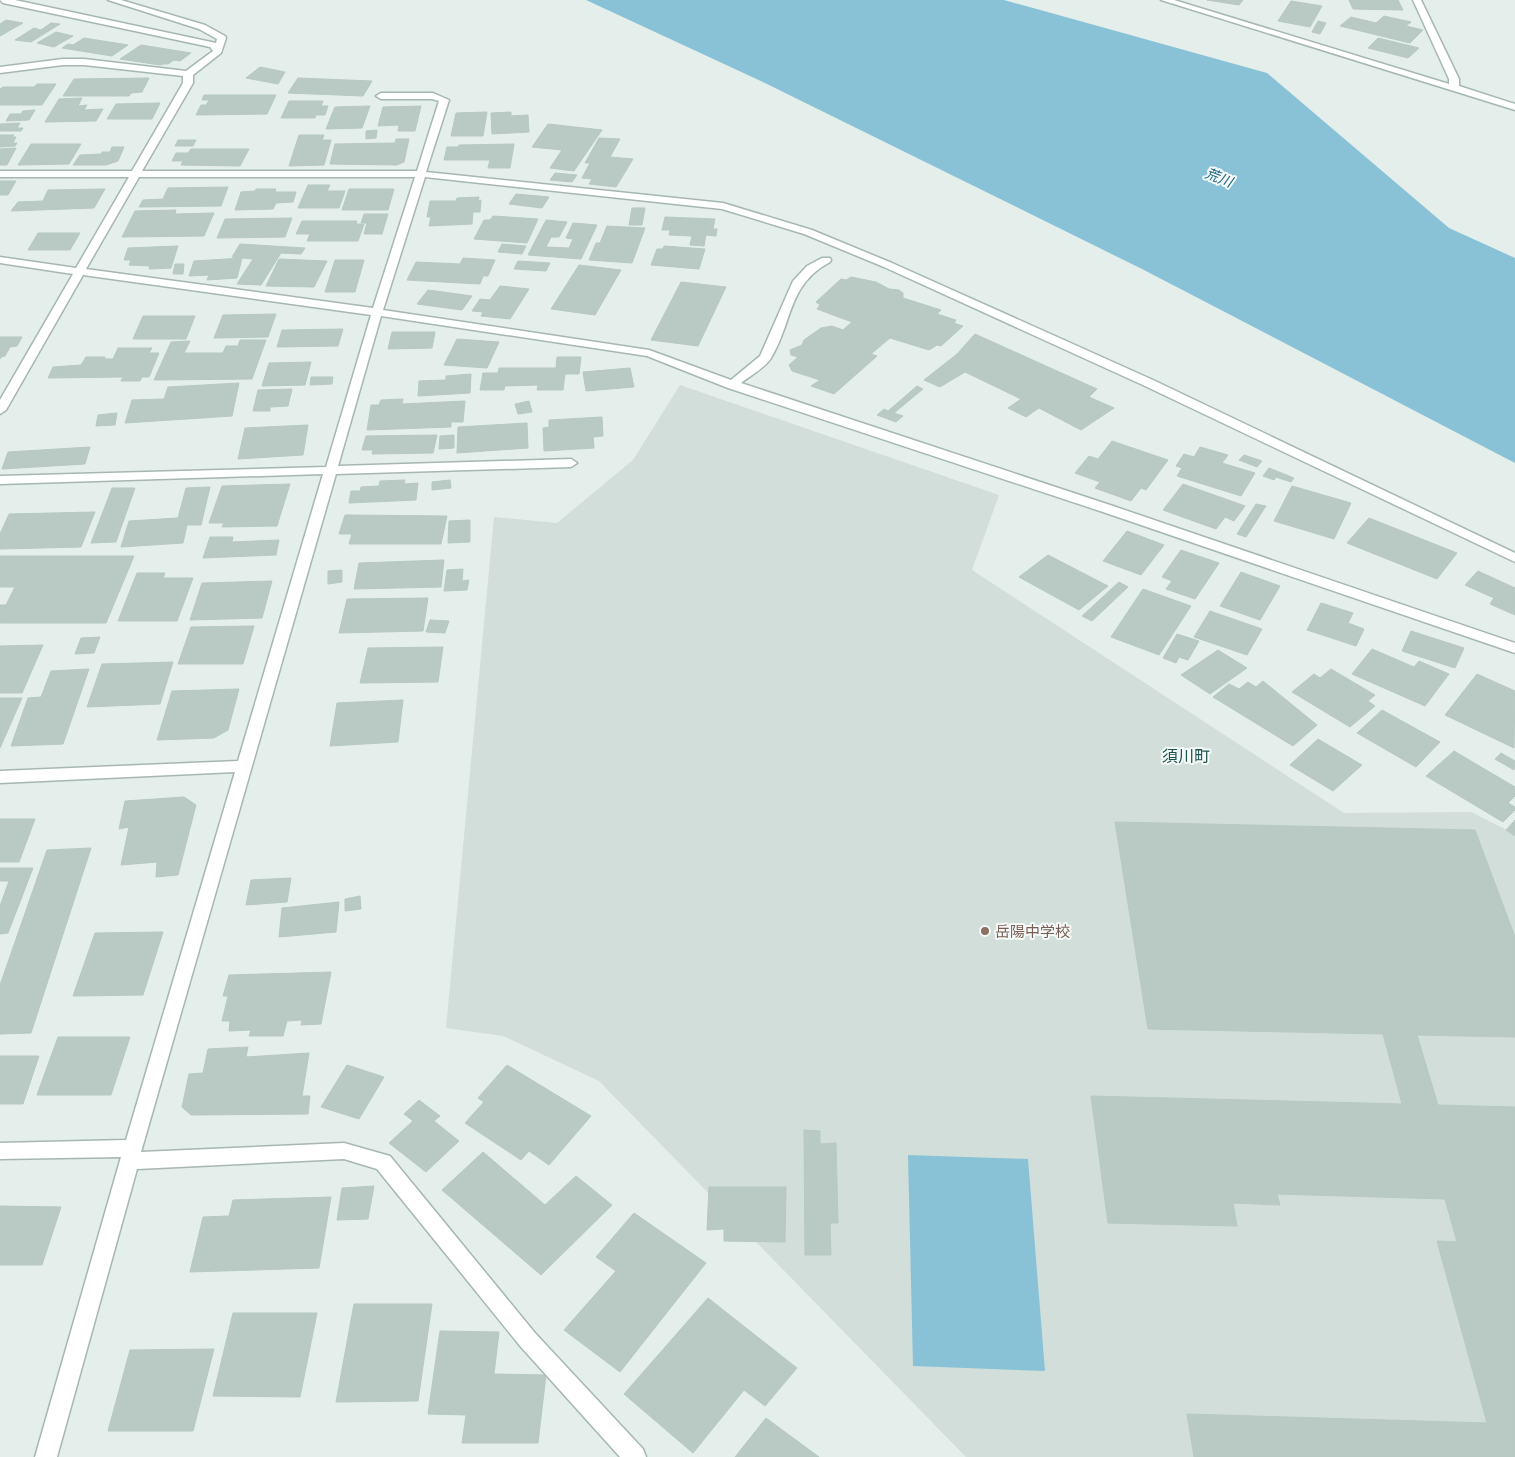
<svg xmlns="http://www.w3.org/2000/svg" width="1515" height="1457" font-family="Commissioner,'Noto Sans JP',sans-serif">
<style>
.built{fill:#d2deda}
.water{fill:#89c2d6}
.building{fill:#b9c9c4;stroke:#b6c9c3}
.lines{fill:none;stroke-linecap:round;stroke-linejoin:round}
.street-casing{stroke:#a6b7b3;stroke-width:3}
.street{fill:#fff;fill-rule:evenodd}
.education-dot{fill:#8d6e63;stroke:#f5faf8;stroke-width:2}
.labels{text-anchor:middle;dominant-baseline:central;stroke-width:4;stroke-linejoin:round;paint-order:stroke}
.far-water-label{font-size:14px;font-style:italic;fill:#186482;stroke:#f5faf8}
.education-label{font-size:15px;fill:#785e54;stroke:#f5faf8;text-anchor:start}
.neighbourhood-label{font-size:16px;fill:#1c554e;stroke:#f5faf8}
</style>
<rect width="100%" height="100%" fill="#e4eeeb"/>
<!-- built -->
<path class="built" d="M680,385L999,495L972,570L1344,813L1471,812L1515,834V1457H966L599,1081L503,1036L446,1028L494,517L557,523L633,460Z"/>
<!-- water -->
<path class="water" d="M586,0H1004L1267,73L1449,228L1515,258V463L1142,269L767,84Z
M908,1155L1028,1159L1045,1371L913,1366Z"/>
<!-- building -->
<path class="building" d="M1207,0H1243L1239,5Z
M1349,0H1398L1403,10L1353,9Z
M1291,1L1322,6L1310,27L1278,21Z
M1384,16L1411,22L1406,26L1423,30L1410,43L1340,26L1351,17L1376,23Z
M6,20L23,23L0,36V24Z
M1318,21L1326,23L1320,34L1312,32Z
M51,23L60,24L31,42L15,40L34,28L41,30Z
M56,32L73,36L54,47L37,43Z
M84,38L128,45L112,56L62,48L68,44L73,45Z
M1378,38L1419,48L1408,58L1368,48Z
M141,45L191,53L180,61L174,60L168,64H163L160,65L120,59Z
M260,67L285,72L278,84L246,78Z
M149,78L142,92L131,93L129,96H63L74,79Z
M298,78L372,81L363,96L288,93Z
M37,84H56L42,105H0V89L3,87H34Z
M204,95H276L267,114L196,115L201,105H206L209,100H202Z
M82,98L78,106L87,105L84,110L103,109L96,121L45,122L59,99Z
M289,101H323L321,106H328L325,115H316L315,118H281Z
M160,103L152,119H107L116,104Z
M370,106L362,128L326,129L335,107Z
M421,106L415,131H398L399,125L378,126L383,107Z
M35,110L29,120L6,121L10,114H21L23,111Z
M487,112L483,136H451L456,113Z
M511,112V116L528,115L529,132L492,134L491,113Z
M20,123L17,128H23L21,131H0V124Z
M548,124L602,130L574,171L550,168L562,150L532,147Z
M377,130L376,138L366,139V131Z
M0,135H14L12,137H16L13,143H17L15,146L0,147Z
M299,135H324L322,140H331L324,165L289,166Z
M599,138L620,139L610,157L633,159L616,187L589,184L592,179L582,178L590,163H585Z
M396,139H409L404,162L397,165L330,164L335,144L395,143Z
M178,140H196L193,146H175Z
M31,144H81L69,164L18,165Z
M514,144L510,168H488L490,160H444L447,147H458L459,145Z
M112,147H124L118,161L106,165H73L80,155L101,154L102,152H110Z
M16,148L7,165H0V149Z
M191,149H249L240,166L181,165L183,161H172L176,153H188Z
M555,173L577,175L572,182L550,180Z
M0,181H16L8,195H0Z
M308,185H330L327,191H345L339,208H298Z
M228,187L221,206L139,207L143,200L163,199L168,188Z
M105,189L94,208L11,211L18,202L43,201L48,190Z
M256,189H276L275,192H296L293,202L276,203L273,209L235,210L241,192L255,191Z
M349,189H394L388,210H342Z
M516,194L549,197L542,208L509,204Z
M479,197L478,201L481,200L480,212H473L472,224L429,226L431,217H427L430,201H456L457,198Z
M632,208H645L642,225H629Z
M176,210L175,214L214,213L204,236L122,237L135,211Z
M364,214H388L382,234H364L367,223H361Z
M493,216L538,219L527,243L474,239L484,220H490Z
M665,217L715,219L713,229H717L716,236L706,235L704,246L690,245L692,236L669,235L670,230H662Z
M292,218L285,237L217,238L225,219Z
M546,220L567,222L559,237H551L546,247L569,248L573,239L566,238L573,223L597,225L581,259L528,255Z
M302,221H357L356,224H364L358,241H307L310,234H296Z
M607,226L645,228L632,263L589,260L596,243H600Z
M38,233H80L70,250H28Z
M240,244L305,248L301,254L281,253L261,285L237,284L253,259L232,257Z
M502,244L526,246L522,254L498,252Z
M178,246L171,268L149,269L150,266L129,265L131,260H124L128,248Z
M664,246L705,249L699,269L651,265L657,249H663Z
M242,258L237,278L207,280L209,275L189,276L194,261Z
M463,258L495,260L488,276H483L480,284L407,280L416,262L460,264Z
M279,259L327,261L314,287L266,286Z
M335,260H364L355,292H325Z
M518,261L550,263L546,271L514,269Z
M175,264H184L183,274H173Z
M579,265L621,270L595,315L551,309Z
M851,277L876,282L889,289L899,290L903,293V298L941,310L937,314L956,320L954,323L963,326L941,346L937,345L929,350L890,338L871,354L877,356L834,394L811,386L820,380L792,371L789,365L798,357L791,355L790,350L802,345L804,340L821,328L832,326L843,330L852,322L817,309L820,305L816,302L841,279L846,280Z
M681,282L726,287L698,346L651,340Z
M500,286L529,289L510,319L481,316L483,312L472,311L480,299L490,300Z
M428,290L472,296L462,310L417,304Z
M276,314L268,337L214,338L223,315Z
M143,316H195L186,339H133Z
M343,329L338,346L277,347L282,330Z
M392,332H435L432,348L388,349Z
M975,334L1097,389L1089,397L1114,408L1081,430L1039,408L1026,417L1008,408L1021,399L965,372L940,387L924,380L957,354Z
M0,337H22L17,346L10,347L5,356L1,357L0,359Z
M457,339L499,342L487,368L444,365Z
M240,340H266L252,379L154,380L171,342L190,341L184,353H223L226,346H238Z
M118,348H152L149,353H159L149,377H142L140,381H121L123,377L48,378L53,367L81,365L86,357H105L104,359H113Z
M557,357H581L579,374H565L563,390H537L538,385L505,386L504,390H480L483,373H498L499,368H556Z
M311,362L305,385L262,386L269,363Z
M630,368L634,387L586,391L583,372Z
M471,374L470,393L418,396L419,381L446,380V376Z
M311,377H333L332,384L310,385Z
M239,383L232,416L125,423L132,400L164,399L168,387Z
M917,386L923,389L894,413L903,416L896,422L877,415L884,409L888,411Z
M292,389L288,406L270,407V411H253L258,390Z
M403,399L402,404L465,401L463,422H451V427L367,430L371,405H379L381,400Z
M529,401L532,412L518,414L515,404Z
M117,413L115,425L96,426L98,415Z
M602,417L603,436L593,437L594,448L544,451L543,428L549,427V420Z
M527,423L528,448L457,453L458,427Z
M308,425L303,455L238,459L245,428Z
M437,435L433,453L372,454L373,450H362L366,436Z
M454,435V448L439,449L440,436Z
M1112,441L1168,460L1146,490L1141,488L1131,501L1095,488L1100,482L1075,473L1089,456L1098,459Z
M90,447L85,464L2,469L8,452Z
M1200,447L1228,455L1222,463L1255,473L1241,496L1177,476L1182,468L1176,466L1184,454L1194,457Z
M1244,455L1262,461L1257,467L1239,460Z
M1269,468L1294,478L1291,482L1276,477L1274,480L1263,476Z
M405,480L404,484L418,483L416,500L349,503L351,491H360L361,487L379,486L380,481Z
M450,480L451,488L432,490V482Z
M290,484L277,526L222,527L224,523H209L222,486Z
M1183,484L1245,506L1234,521L1225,517L1216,529L1163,510Z
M1292,486L1351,503L1334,539L1274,521Z
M210,487L201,525H187L183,543L121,547L129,521L178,518L186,488Z
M112,488H135L116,542L91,543Z
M1256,504L1266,506L1246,537L1237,534Z
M95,512L81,547L0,549V534L9,514Z
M345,515L447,516L441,544H349L352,534H339Z
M1369,518L1457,553L1437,579L1347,543Z
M470,520V542L448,543L449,521Z
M1127,531L1164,545L1141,575L1103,561Z
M210,537H233L232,542L279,540L276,555L203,558Z
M1181,550L1219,563L1195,599L1166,589L1172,581L1162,577Z
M1048,555L1108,586L1079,610L1019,577Z
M0,556H134L106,623H0V605H6L15,587H0Z
M444,560L441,587L354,589L359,563Z
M463,569L462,581L469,580L467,590L444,591L447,570Z
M342,570V582L328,584V571Z
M1478,571L1515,588V615L1490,604L1494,598L1465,585Z
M1241,572L1280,586L1260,620L1220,606Z
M137,573H165L163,578H193L177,621H118Z
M272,581L262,618L190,620L202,583Z
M1119,582L1128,587L1092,621L1082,616Z
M1143,589L1191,606L1159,655L1111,637Z
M428,598L423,631L339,633L347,599Z
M1321,603L1353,613L1348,623L1364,629L1356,646L1307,630Z
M1210,611L1262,629L1247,655L1194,637Z
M430,620L449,621L445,633L426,632Z
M254,626L243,664H178L191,627Z
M1411,631L1464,648L1455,668L1402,651Z
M1177,634L1199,641L1188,660L1179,657L1176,663L1163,658Z
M100,637L94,653L75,654L81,638Z
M43,645L22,693H0V646Z
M443,647L438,682L360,683L368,648Z
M1372,649L1414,667L1419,661L1449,674L1425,706L1352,674Z
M1218,650L1247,668L1210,694L1181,675Z
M173,662L160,704L87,707L102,664Z
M89,669L63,744L11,746L28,698L41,697L51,671Z
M1331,669L1375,695L1368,701L1375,706L1350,727L1292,692L1314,674L1320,678Z
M1477,674L1515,691L1514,748L1445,715Z
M1263,681L1317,725L1293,746L1213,697L1229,684L1239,689L1248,682L1256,687Z
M239,689L228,730L214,738L157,740L172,691Z
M0,698H22L0,748Z
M403,700L398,742L330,746L337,703Z
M1382,710L1440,742L1416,767L1357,733Z
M1318,739L1362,765L1333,791L1290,765Z
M1454,751L1515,787V796L1508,803L1515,807V810L1503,822L1426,776Z
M1501,753L1515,761L1514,770L1495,759Z
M184,797L196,805L178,875L156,877L157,862L121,865L129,827L119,829L125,801Z
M0,819H35L19,862H0Z
M1515,820V836L1506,830Z
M1115,822L1475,830L1515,937V1037L1417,1035L1438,1105L1515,1107V1457H1194L1187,1414L1487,1423L1437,1241L1457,1242L1445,1199L1277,1194L1280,1205L1233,1203L1237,1226L1108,1223L1091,1096L1402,1104L1383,1034L1148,1029Z
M91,848L31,1033L0,1034V985L47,850Z
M0,868H33L8,933L0,934V906L9,881H0Z
M291,878L287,902L246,905L251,880Z
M360,896L361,909L345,911V899Z
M339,902L336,932L279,937L282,908Z
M163,932L143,995L73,996L95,933Z
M331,972L321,1024L301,1025L302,1020L287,1021L283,1036H249L251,1030L229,1031L230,1021H222L228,996H223L229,975Z
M58,1037H130L111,1095H37Z
M248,1047L246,1057L309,1053L302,1096H310L308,1114L191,1115L182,1107L189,1074L203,1073L208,1049Z
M0,1056H39L23,1104H0Z
M347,1065L384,1077L359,1119L321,1107Z
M507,1065L591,1116L549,1165L529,1151L521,1160L465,1123L484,1102L478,1098Z
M419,1100L440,1116L434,1121L459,1141L426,1172L389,1143L413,1121L404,1114Z
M804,1130L820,1131V1144L836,1143L838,1223H830L831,1255H805Z
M483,1152L545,1205L576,1176L612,1205L541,1275L442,1190Z
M374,1186L368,1219L337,1220L342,1188Z
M709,1187H786L785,1242L724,1241V1229L707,1230Z
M331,1197L319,1268L190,1272L203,1217L229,1216L233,1200Z
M0,1206L61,1207L42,1265H0Z
M634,1213L706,1263L620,1372L564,1330L616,1271L596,1257Z
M708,1298L797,1368L765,1406L744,1390L693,1453L624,1394Z
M354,1304H432L418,1401L336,1402Z
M233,1313H317L300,1397L213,1396Z
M440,1331L499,1332L494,1374L546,1375L538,1443H462L466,1415L428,1414Z
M214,1349L193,1431H108L130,1350Z
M766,1418L819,1457H735Z"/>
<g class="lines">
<defs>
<path id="street" d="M0,0H15L216,43L217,39L199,29L108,0H121L205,25L225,36L226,38L221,53L193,75V83L142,171H417L439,101L432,99H381L376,96L381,93H433L449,100L426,172L723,203L812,230L892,263L1153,380L1515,553V562L1145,386L884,267L804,234L722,209L425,177L383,310L649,350L731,380L760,356L793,281L807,266L822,258H830L831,260L830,262C787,285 793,322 771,358C765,368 750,376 741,383L1113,506L1515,643V653L1103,512L728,388L647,356L381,316L338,466L571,459L577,463L571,467L336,474L141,1152L344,1143L390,1156L535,1333L643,1449L646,1457H620L521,1347L377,1169L344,1159L137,1169L57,1457H35L121,1157L0,1159V1143L126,1140L235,772L0,783V771L238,761L323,474L0,484V476L326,467L371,315L83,275L6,410L0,414V400L73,274L0,263V257L76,268L129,177H0V171H132L183,83V76L84,65H63L0,73V67L63,59H84L186,71L213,51L210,47L3,3ZM139,177H415L373,308L86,269Z
M1161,0H1174L1449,84V79L1413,0H1421L1459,79V86L1515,104V110Z"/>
</defs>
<!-- street casing -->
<use href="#street" class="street-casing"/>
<!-- street -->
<use href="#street" class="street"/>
</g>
<!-- markers -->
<circle class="education-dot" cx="985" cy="931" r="5"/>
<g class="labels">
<!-- far-water labels -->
<g class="far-water-label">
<text transform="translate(1219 177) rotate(21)">荒川</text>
</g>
<!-- education labels -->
<g class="education-label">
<text x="995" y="931">岳陽中学校</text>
</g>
<!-- neighbourhood labels -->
<g class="neighbourhood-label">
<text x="1186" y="755">須川町</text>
</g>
</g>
</svg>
